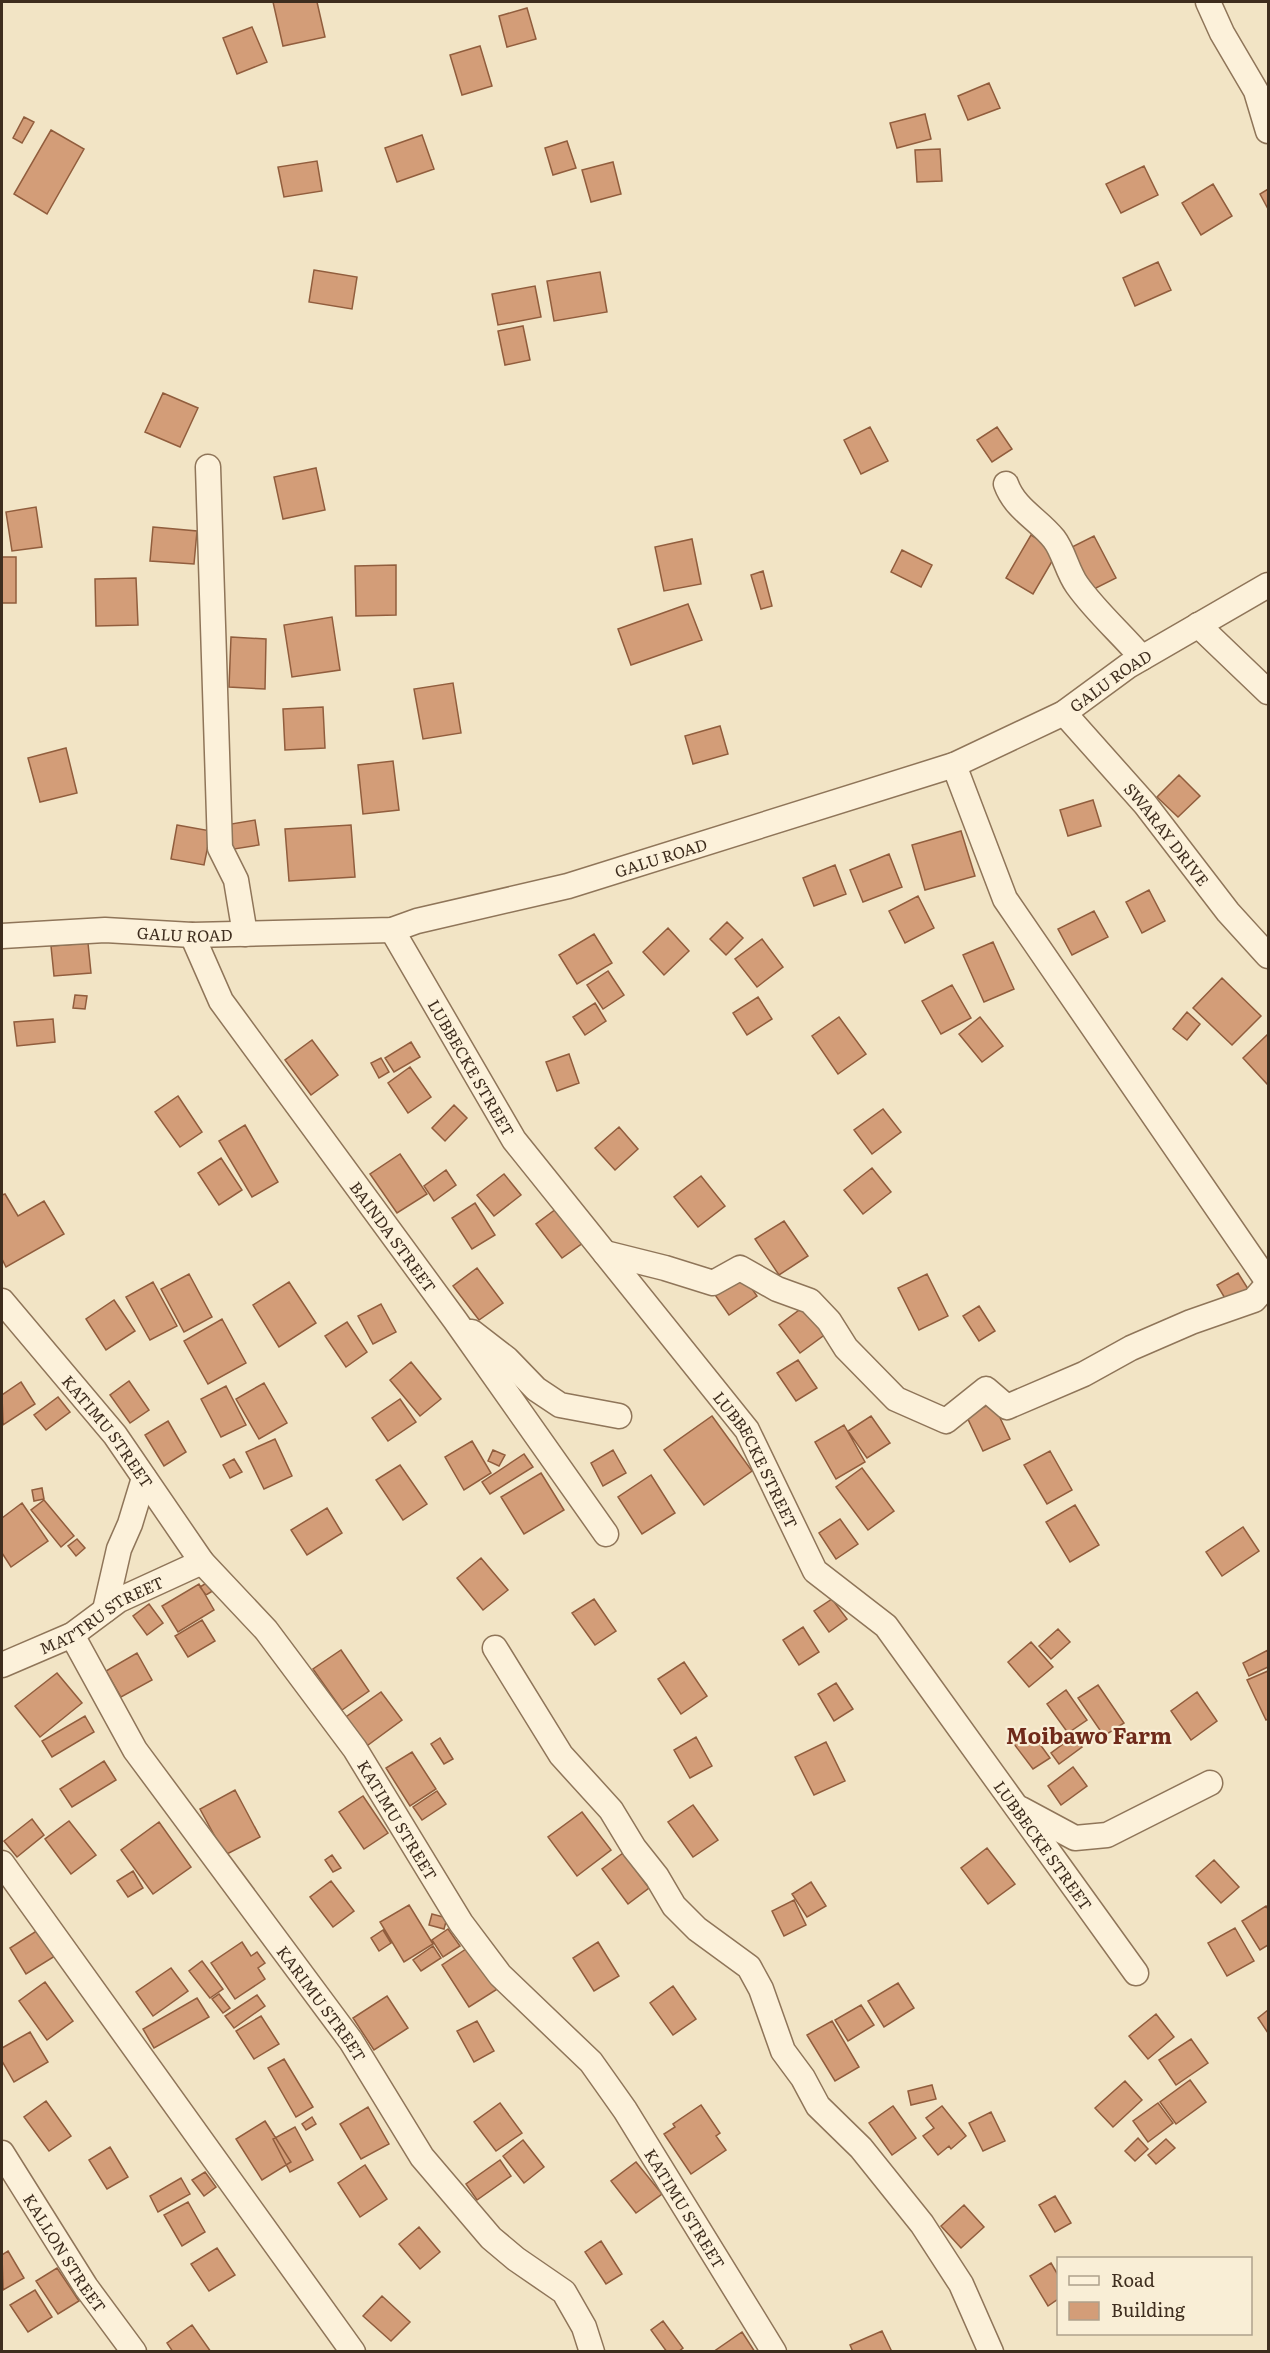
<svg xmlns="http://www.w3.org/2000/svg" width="1270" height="2353" font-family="Literata,serif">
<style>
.building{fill:#d39d78;stroke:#915d3d;stroke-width:1.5}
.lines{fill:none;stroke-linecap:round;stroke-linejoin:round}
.street-casing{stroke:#8f7559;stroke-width:27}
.street{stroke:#fcf1da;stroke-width:24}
.labels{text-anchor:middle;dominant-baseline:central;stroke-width:4.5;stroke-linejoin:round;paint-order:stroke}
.street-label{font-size:16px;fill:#3e2d1e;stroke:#f9eed6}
.district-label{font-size:22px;font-weight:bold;fill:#6f2a1a;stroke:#f9eed6}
</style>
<rect width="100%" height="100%" fill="#f2e4c5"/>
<!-- building -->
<path class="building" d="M273,2H317L325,37L283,46Z
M527,8L536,39L507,47L499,16Z
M252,27L267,62L237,74L223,38Z
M480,46L492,86L462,95L450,55Z
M989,83L1000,108L968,120L958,96Z
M925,114L931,139L897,148L890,123Z
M24,117L34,122L22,143L13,138Z
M51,130L84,149L47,214L14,194Z
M422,135L434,169L397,182L385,148Z
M567,141L576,168L553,175L545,148Z
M940,149L942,181L917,182L915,150Z
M317,161L322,191L284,197L278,167Z
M613,162L621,194L591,202L582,170Z
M1144,166L1158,195L1121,213L1106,184Z
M1213,184L1232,216L1201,235L1182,203Z
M1268,189V209L1260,194Z
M1158,262L1171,290L1135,306L1123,278Z
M314,270L357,277L352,309L309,302Z
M600,272L607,312L554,321L547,281Z
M535,286L541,317L498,325L492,294Z
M523,326L530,360L505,365L498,331Z
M163,393L198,408L180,447L145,432Z
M870,427L888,461L861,474L844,440Z
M997,427L1012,449L992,462L977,440Z
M316,468L325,510L283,519L274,477Z
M36,507L42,547L12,551L6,512Z
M153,527L197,531L194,564L150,561Z
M1031,535L1058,551L1033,594L1006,578Z
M1094,536L1116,578L1088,592L1066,550Z
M692,539L701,584L664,591L655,547Z
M902,550L932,565L921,587L891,572Z
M2,557H16V603H2Z
M396,565V615L356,616L355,566Z
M763,571L772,606L761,609L751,575Z
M136,578L138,625L96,626L95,579Z
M688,604L702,640L631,665L618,629Z
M332,617L340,670L292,677L284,625Z
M231,637L266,639L265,689L229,687Z
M453,683L461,733L423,739L414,689Z
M323,707L325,748L285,750L283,709Z
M720,726L728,754L693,764L685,736Z
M66,748L77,793L40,802L28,758Z
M393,761L399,810L363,814L358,765Z
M1179,775L1200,796L1178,817L1157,797Z
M1093,800L1101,826L1068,836L1060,810Z
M255,820L259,845L228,850L225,825Z
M177,825L211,831L204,865L171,859Z
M351,825L355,877L289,881L285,829Z
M961,831L975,876L925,890L912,845Z
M889,854L902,887L863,902L850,870Z
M835,865L846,894L814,906L803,878Z
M1149,890L1165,921L1142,933L1126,902Z
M918,896L934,928L905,943L889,911Z
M1094,911L1108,937L1072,955L1058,929Z
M727,922L743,938L726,955L710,939Z
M668,928L689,951L664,975L643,952Z
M594,934L612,963L577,984L559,955Z
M762,939L783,967L757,987L735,959Z
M993,942L1014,989L984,1002L963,955Z
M88,943L91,973L54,976L51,946Z
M608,971L624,995L603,1009L587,985Z
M1222,978L1261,1016L1232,1045L1193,1008Z
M952,985L971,1018L941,1034L922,1001Z
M75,995L87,996L85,1009L73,1008Z
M758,997L772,1019L747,1035L733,1013Z
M595,1003L606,1021L585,1035L573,1017Z
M1187,1012L1200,1024L1187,1040L1173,1029Z
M839,1017L866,1054L838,1074L812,1036Z
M980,1017L1003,1046L982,1062L959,1034Z
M53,1019L55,1042L17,1046L14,1022Z
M1268,1034V1085L1243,1058Z
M312,1040L338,1075L311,1095L285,1060Z
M411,1042L420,1057L394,1072L385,1058Z
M569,1054L579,1083L557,1091L546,1062Z
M381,1058L389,1072L379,1078L371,1063Z
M410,1067L431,1097L408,1113L388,1083Z
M178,1096L202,1132L180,1147L155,1112Z
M454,1105L467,1118L445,1141L432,1128Z
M883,1109L901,1132L872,1154L854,1130Z
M245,1125L278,1182L252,1197L219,1141Z
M619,1127L638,1149L615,1170L595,1148Z
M400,1154L427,1194L397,1213L370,1174Z
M221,1158L242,1190L219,1205L198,1173Z
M872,1168L891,1192L863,1214L844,1190Z
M446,1170L456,1185L434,1201L424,1186Z
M504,1174L521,1195L494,1216L477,1195Z
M701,1176L725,1206L698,1227L674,1197Z
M5,1194L18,1216L44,1201L64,1234L6,1267L2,1259V1195Z
M475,1203L495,1235L472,1249L452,1218Z
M560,1206L587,1240L562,1258L536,1224Z
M784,1221L808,1256L779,1275L755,1239Z
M477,1268L503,1303L479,1320L453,1286Z
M741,1273L757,1296L729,1315L713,1292Z
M1238,1273L1250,1292L1229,1305L1217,1285Z
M189,1274L212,1317L184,1332L161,1289Z
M927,1274L948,1316L919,1330L898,1288Z
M153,1282L177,1326L150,1340L126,1297Z
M289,1282L316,1323L279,1347L253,1305Z
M114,1300L135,1331L106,1350L86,1319Z
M381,1304L396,1332L373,1344L358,1316Z
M806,1305L827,1333L800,1353L779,1325Z
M979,1306L995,1331L979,1341L963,1316Z
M222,1319L246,1363L208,1384L184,1341Z
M347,1322L367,1352L346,1367L325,1336Z
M798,1360L817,1388L796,1401L777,1373Z
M411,1362L441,1399L420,1416L390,1380Z
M129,1381L149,1410L130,1423L110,1395Z
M21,1382L35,1404L3,1425L2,1395Z
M264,1383L287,1423L259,1439L236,1399Z
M226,1386L246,1425L221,1437L201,1399Z
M58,1397L70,1412L46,1430L34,1415Z
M400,1399L416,1422L388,1441L372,1418Z
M993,1403L1010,1439L983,1451L966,1415Z
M712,1416L752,1471L704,1505L664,1450Z
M871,1416L890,1443L867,1458L848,1431Z
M168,1421L186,1452L164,1466L145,1435Z
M844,1425L865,1462L836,1479L815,1442Z
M275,1439L292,1476L264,1489L246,1452Z
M472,1441L491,1473L464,1490L445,1457Z
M493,1450L505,1455L499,1466L488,1461Z
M613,1450L626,1473L603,1486L591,1463Z
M1050,1451L1072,1490L1047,1504L1024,1465Z
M524,1454L533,1467L490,1494L482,1482Z
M234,1459L242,1472L230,1478L223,1465Z
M400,1465L427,1504L403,1520L376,1480Z
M862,1468L894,1511L868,1530L836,1487Z
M541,1473L564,1510L524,1534L501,1497Z
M651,1475L675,1513L642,1534L618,1497Z
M42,1488L44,1499L34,1501L32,1490Z
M44,1500L74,1536L61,1547L31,1510Z
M22,1503L48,1541L11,1567L2,1553V1518Z
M1075,1505L1099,1545L1070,1562L1046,1522Z
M327,1508L342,1533L307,1555L291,1530Z
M840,1519L858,1544L836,1559L819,1533Z
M1243,1527L1259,1551L1222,1576L1206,1552Z
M77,1539L85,1548L76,1556L68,1546Z
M481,1558L508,1590L483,1610L457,1578Z
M211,1580L216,1589L206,1595L200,1587Z
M199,1584L214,1610L178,1632L162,1606Z
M594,1599L616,1631L595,1645L572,1613Z
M832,1599L847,1619L829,1632L814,1611Z
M149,1604L163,1623L147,1635L133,1616Z
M202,1620L215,1641L188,1657L175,1636Z
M803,1627L819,1652L799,1665L783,1640Z
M1058,1629L1070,1642L1051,1659L1039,1646Z
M1031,1642L1053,1667L1029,1687L1008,1662Z
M341,1650L369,1691L342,1710L313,1669Z
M1268,1650V1667L1249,1676L1243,1663Z
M137,1653L152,1680L121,1697L106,1671Z
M684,1662L707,1696L681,1714L658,1679Z
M1268,1671V1719L1266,1720L1247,1680Z
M57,1673L82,1703L40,1737L15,1706Z
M836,1683L853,1709L834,1721L818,1694Z
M1098,1685L1124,1723L1104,1736L1078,1698Z
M1066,1690L1087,1720L1068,1733L1047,1704Z
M381,1692L402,1720L364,1748L343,1719Z
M1197,1692L1217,1721L1191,1740L1171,1711Z
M85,1716L94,1732L52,1757L42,1741Z
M1031,1732L1050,1758L1033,1769L1014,1744Z
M1074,1736L1082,1747L1059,1764L1051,1753Z
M696,1737L712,1766L690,1778L674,1750Z
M440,1738L453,1759L444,1764L431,1744Z
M826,1742L845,1781L814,1795L795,1757Z
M412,1752L436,1789L410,1806L386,1768Z
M104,1761L116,1780L72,1807L60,1789Z
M1073,1767L1087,1786L1061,1805L1048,1786Z
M235,1790L260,1837L225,1855L200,1809Z
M437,1791L446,1804L422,1820L413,1807Z
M363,1796L388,1833L364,1849L339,1812Z
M693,1805L718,1840L693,1857L668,1822Z
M582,1812L611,1850L577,1876L548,1837Z
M32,1819L44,1835L17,1857L4,1841Z
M69,1821L96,1855L71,1874L45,1839Z
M159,1822L191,1867L153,1894L121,1850Z
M987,1848L1015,1884L988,1904L961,1868Z
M623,1853L649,1888L628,1904L602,1869Z
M332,1855L341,1868L333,1872L325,1860Z
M1214,1860L1239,1887L1221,1903L1196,1876Z
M133,1871L143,1888L128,1897L117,1881Z
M331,1881L354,1911L333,1927L310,1897Z
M811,1882L826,1906L807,1917L792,1894Z
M794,1900L806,1925L784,1936L772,1911Z
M409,1905L433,1944L404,1962L380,1922Z
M1266,1906L1268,1909V1945L1260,1950L1242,1921Z
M432,1914L447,1918L444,1929L429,1925Z
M1235,1928L1254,1961L1227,1976L1208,1943Z
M448,1929L460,1946L443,1957L432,1940Z
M38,1930L55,1956L26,1974L10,1948Z
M383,1930L391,1943L379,1951L371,1938Z
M242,1942L251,1956L257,1952L265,1963L258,1968L265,1979L235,1999L211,1963Z
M598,1942L619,1976L594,1991L573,1958Z
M472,1945L499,1988L469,2007L442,1965Z
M433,1946L441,1958L421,1971L413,1960Z
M202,1961L223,1989L210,1998L189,1971Z
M171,1968L188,1991L153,2016L136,1992Z
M45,1982L73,2021L47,2040L19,2001Z
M898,1983L914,2008L884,2027L868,2001Z
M673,1986L696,2019L673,2035L650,2003Z
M219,1994L230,2008L223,2013L212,1999Z
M257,1995L265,2006L234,2028L225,2016Z
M387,1996L408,2028L374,2050L353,2018Z
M197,1998L209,2017L154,2048L143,2029Z
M861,2005L874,2025L848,2041L835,2020Z
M1268,2010V2033L1258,2018Z
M1156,2014L1174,2037L1148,2059L1129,2036Z
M261,2016L279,2044L254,2059L236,2031Z
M477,2021L494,2051L474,2062L457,2031Z
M832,2021L859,2067L835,2081L807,2035Z
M30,2032L48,2062L14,2082L2,2061V2048Z
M1191,2039L1208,2063L1176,2085L1159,2060Z
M284,2059L313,2107L296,2117L268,2068Z
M1190,2080L1206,2102L1176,2124L1160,2102Z
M1125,2081L1142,2100L1113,2127L1095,2108Z
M932,2085L936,2099L911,2105L908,2091Z
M46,2101L71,2136L49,2151L24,2117Z
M500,2103L522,2133L496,2151L474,2122Z
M1158,2103L1173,2123L1148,2142L1133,2121Z
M701,2105L720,2133L716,2136L726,2150L691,2174L664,2134L675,2127L673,2124Z
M893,2106L916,2138L892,2155L869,2123Z
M942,2106L966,2136L951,2149L949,2146L938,2155L923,2136L934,2128L926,2118Z
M368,2107L389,2144L361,2159L340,2124Z
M991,2112L1005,2141L983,2151L969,2123Z
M312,2117L316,2124L306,2130L302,2124Z
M265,2121L291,2162L262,2180L236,2139Z
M295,2127L313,2160L290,2172L273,2139Z
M1138,2138L1148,2149L1135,2161L1125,2151Z
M1166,2139L1175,2148L1156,2164L1148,2155Z
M523,2140L544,2167L524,2183L503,2156Z
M110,2147L128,2177L107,2189L89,2160Z
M500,2160L511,2176L477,2200L466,2184Z
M636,2162L662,2194L636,2213L611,2181Z
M365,2165L387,2199L360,2217L338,2183Z
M205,2172L216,2187L204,2196L192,2180Z
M181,2178L190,2194L158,2212L150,2196Z
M1055,2196L1071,2223L1055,2232L1039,2205Z
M188,2202L205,2232L182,2246L164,2215Z
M964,2205L984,2227L961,2248L941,2226Z
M419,2227L440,2252L420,2269L399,2244Z
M601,2241L622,2274L606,2284L585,2252Z
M217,2248L235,2275L209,2291L191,2264Z
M8,2251L24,2278L3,2290L2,2255Z
M1051,2263L1058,2275V2299L1048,2306L1030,2276Z
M57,2268L79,2301L58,2314L36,2281Z
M35,2290L52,2317L28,2332L10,2305Z
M382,2296L410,2322L391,2341L363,2316Z
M663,2321L683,2348L678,2352H667L651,2330Z
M192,2325L211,2352H173L167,2343Z
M882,2331L892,2352H853L850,2345Z
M742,2332L755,2352H713Z"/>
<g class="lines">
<defs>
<g id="street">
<path d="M1208,2L1222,33L1256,91L1268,131"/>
<path d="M208,467L220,848L236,880L245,934"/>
<path d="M1006,484C1015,509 1038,519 1054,539C1064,552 1067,571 1077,585C1096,612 1121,633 1142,658"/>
<path d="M1198,625L1268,692"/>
<path id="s1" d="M1064,713L1145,804L1228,912L1268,956"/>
<path d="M954,765L1005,899L1268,1282"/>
<path id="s2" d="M392,930L514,1140L747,1430L815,1571L886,1626L1136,1973"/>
<path id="s3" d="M192,935L221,1001L455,1320L606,1534"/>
<path id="s4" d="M2,936L105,930L192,935L392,930L417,921L568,886L954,765L1064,713L1128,666L1268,585"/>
<path d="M605,1253L665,1268L713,1283L740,1268L777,1289L810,1301L829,1321L846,1348L896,1399L946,1421L986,1389L1007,1407L1084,1374L1131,1348L1191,1322L1254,1300L1268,1284"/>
<path id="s5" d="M2,1301L115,1435L202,1562L266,1630L355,1749L461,1923L500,1975L591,2062L625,2110L774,2352"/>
<path d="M472,1332L507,1359L536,1389L560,1405L619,1416"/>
<path d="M105,1610L119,1549L130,1524L144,1478"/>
<path id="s6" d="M72,1635L135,1750L351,2041L422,2157L491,2238L516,2259L564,2292L584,2327L592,2352"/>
<path d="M495,1648L561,1755L611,1810L634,1848L657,1877L674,1906L697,1929L749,1967L761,1989L783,2051L803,2078L818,2106L861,2148L922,2224L961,2284L991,2352"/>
<path id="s7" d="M2,1665L72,1635L119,1600L202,1562"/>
<path d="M1021,1809L1075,1838L1107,1835L1210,1783"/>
<path d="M2,1863L353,2352"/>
<path id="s8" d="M2,2153L86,2287L134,2352"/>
</g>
</defs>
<!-- street casing -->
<use href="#street" class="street-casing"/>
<!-- street -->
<use href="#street" class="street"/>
</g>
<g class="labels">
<!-- street labels -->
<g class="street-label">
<text stroke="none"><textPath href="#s4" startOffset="1155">GALU ROAD</textPath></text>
<text stroke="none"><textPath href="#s1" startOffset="159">SWARAY DRIVE</textPath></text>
<text stroke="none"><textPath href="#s4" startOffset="669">GALU ROAD</textPath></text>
<text stroke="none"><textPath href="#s4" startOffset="183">GALU ROAD</textPath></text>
<text stroke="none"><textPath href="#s2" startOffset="159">LUBBECKE STREET</textPath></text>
<text stroke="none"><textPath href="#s3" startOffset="364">BAINDA STREET</textPath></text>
<text stroke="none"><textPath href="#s5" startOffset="168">KATIMU STREET</textPath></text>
<text stroke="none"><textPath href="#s2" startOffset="645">LUBBECKE STREET</textPath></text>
<text stroke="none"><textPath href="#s7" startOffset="112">MATTRU STREET</textPath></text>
<text stroke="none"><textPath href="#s5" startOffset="654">KATIMU STREET</textPath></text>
<text stroke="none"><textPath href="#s2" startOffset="1131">LUBBECKE STREET</textPath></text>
<text stroke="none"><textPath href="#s6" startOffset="446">KARIMU STREET</textPath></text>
<text stroke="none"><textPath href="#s5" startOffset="1140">KATIMU STREET</textPath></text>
<text stroke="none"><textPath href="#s8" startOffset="118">KALLON STREET</textPath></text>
</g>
<!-- district labels -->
<g class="district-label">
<text x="1089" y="1734">Moibawo Farm</text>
</g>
</g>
<!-- border -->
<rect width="1270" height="2353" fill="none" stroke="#3e2d1e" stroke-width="6"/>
<!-- legend -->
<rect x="1057" y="2257" width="195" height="78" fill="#f9eed6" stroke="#aea18c" stroke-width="1.5"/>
<rect x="1069" y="2276" width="30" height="9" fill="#fcf1da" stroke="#aea18c" stroke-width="1.5"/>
<text x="1111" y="2287" font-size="18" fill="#3e2d1e">Road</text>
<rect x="1069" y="2302" width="30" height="18" fill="#d39d78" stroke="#aea18c" stroke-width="1.5"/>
<text x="1111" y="2317" font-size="18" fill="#3e2d1e">Building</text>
</svg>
